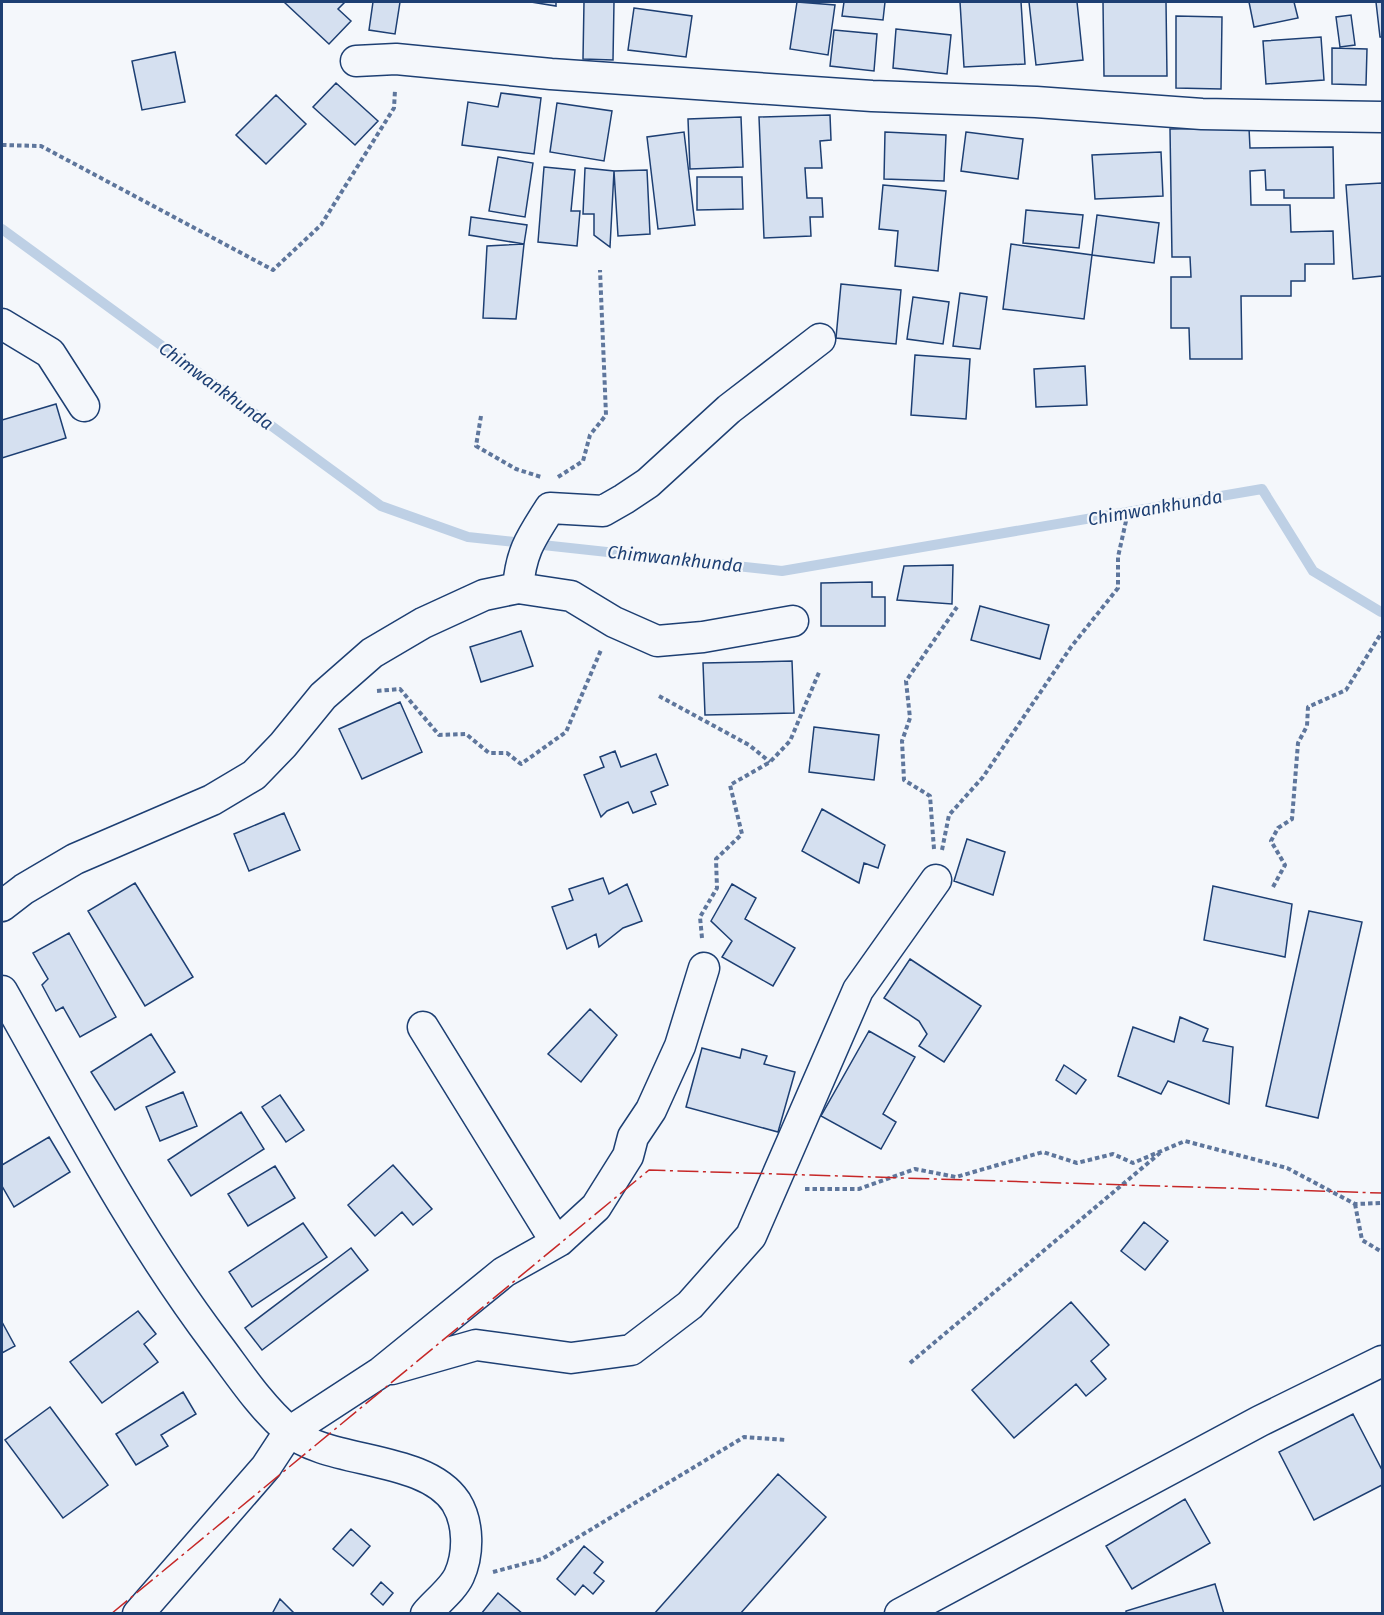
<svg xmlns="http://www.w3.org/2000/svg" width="1384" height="1615" font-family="'Fira Sans',sans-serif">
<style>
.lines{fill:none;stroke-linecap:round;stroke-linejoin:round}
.stream{stroke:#bed0e5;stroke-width:10}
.building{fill:#d5e0f0;stroke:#1d3f73;stroke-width:1.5}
.street-casing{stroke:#1d3f73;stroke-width:33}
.path{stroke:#5e769c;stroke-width:4;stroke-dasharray:4.5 3;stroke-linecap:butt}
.street{stroke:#f4f7fb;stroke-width:30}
.power{stroke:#c62828;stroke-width:1.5;stroke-dasharray:21 4.5 3 4.5;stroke-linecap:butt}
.labels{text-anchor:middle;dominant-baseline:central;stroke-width:4.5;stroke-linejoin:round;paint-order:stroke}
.water-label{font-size:18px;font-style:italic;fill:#1d3f73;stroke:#f4f7fb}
</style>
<rect width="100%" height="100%" fill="#f4f7fb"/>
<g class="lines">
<!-- stream -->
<path class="stream" d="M2,229L381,506L468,537L782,571L1262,489L1313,571L1381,612"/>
</g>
<!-- building -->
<path class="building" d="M284,2H345L338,9L351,21L329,44Z
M373,2H400L395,34L369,30Z
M531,2H556V6Z
M584,2H614L613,60L583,59Z
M797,2L835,5L828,55L790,49Z
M844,2H885L883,20L842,16Z
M960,2H1021L1025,64L964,67Z
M1029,2H1077L1083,60L1036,65Z
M1103,2H1166L1167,76H1104Z
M1249,2H1294L1298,18L1254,27Z
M1376,2H1382V37H1380Z
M634,8L692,16L686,57L628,50Z
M1351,15L1355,45L1340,47L1336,17Z
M1176,16L1222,17L1221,89L1176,88Z
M896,29L951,35L947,74L893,68Z
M834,30L877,34L874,71L830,66Z
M1321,37L1324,80L1266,84L1263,41Z
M1332,48L1367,49L1366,85L1332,84Z
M175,52L185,102L142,110L132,61Z
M336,83L378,121L355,145L313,107Z
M501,93L541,98L534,154L462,145L468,102L498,107Z
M276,95L306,124L266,164L236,135Z
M557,103L612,111L604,161L550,152Z
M830,115L831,140L820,141L822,168H805L807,198H822L823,217H810L811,236L764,238L759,117Z
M741,117L743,167L690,169L688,119Z
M1249,128L1250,148L1333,147L1334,198H1284V190H1266L1265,170L1250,171L1251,205H1290L1291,232L1333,231L1334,264H1305V281H1291V296H1241L1242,359H1190L1189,328H1171V277H1191L1190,257H1172L1170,129Z
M684,132L695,225L658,229L647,137Z
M885,132L946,135L944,181L884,179Z
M966,132L1023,139L1018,179L961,171Z
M1161,152L1163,196L1095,199L1092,155Z
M498,157L533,163L525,217L489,211Z
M544,167L575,170L571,211H580L577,246L538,242Z
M585,168L614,171L610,247L594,235V214H583Z
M647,170L650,234L618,236L614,171Z
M697,177H742L743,209L697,210Z
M1382,183V276L1353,279L1346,185Z
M883,185L946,191L938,271L895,266L898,231L879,229Z
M1026,210L1083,215L1079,248L1023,243Z
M1097,215L1159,223L1154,263L1092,255Z
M471,217L527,225L524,244L469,235Z
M524,244L516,319L483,318L487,246Z
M1011,244L1092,255L1084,319L1003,309Z
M841,284L901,290L896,344L836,338Z
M960,293L987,297L980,349L953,346Z
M913,297L949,302L943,344L907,339Z
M915,355L970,359L966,419L911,415Z
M1085,366L1087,405L1036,407L1034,369Z
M56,404L66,438L2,458V420Z
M953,565L952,604L897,600L904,566Z
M872,582V597H885V626H821V583Z
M980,606L1049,625L1040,659L971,640Z
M521,631L533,666L481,682L470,647Z
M792,661L794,713L705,715L703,663Z
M400,702L422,752L362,779L339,729Z
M814,727L879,735L874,780L809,772Z
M615,751L621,767L656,754L668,785L651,792L656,804L633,813L628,802L607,811L601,817L584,775L604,767L600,757Z
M822,809L885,845L878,868L864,863L859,883L802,851Z
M284,813L300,850L249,871L234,834Z
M967,839L1005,852L993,895L954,881Z
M603,878L609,894L627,884L642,921L623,928L599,947L596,934L567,949L552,907L573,900L569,889Z
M135,883L193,977L145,1006L88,911Z
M732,884L756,898L745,919L795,948L773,986L722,957L732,941L711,921Z
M1213,886L1292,904L1285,957L1204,940Z
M1309,911L1362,922L1318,1118L1266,1106Z
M69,933L116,1017L80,1037L63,1007L56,1011L42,985L48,979L33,953Z
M910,959L981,1006L944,1062L919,1046L927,1034L919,1021L884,998Z
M590,1009L617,1035L581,1082L548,1054Z
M1180,1017L1208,1029L1203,1041L1233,1047L1229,1104L1168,1081L1161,1094L1118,1076L1133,1027L1174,1042Z
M869,1031L915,1057L883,1114L896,1122L881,1149L821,1116Z
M151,1034L175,1072L115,1110L91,1072Z
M702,1048L740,1058L742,1049L767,1056L764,1064L795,1072L778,1132L686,1107Z
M1064,1065L1086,1080L1076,1094L1056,1080Z
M183,1092L197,1126L160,1141L146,1107Z
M280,1095L304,1130L286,1142L262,1107Z
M241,1112L264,1149L191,1196L168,1160Z
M49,1137L70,1172L14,1207L2,1186V1165Z
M393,1165L432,1209L413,1225L402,1212L375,1236L348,1205Z
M275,1166L295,1198L248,1226L228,1194Z
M1144,1222L1168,1241L1145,1270L1121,1251Z
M303,1223L327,1257L252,1307L229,1272Z
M351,1248L368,1270L262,1350L245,1328Z
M1071,1302L1109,1345L1091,1361L1106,1379L1086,1396L1076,1384L1014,1438L972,1390Z
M138,1311L156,1334L144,1344L158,1362L102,1403L70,1362Z
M2,1322L15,1346L2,1353Z
M183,1392L196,1414L161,1435L168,1446L136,1465L116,1434Z
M50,1407L108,1485L63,1518L5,1440Z
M1353,1414L1382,1470V1485L1314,1520L1279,1452Z
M778,1474L826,1517L740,1614H654Z
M1185,1499L1210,1543L1132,1589L1106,1546Z
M351,1529L370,1546L353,1566L333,1549Z
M584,1546L603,1562L594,1573L604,1581L593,1594L583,1585L575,1595L557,1579Z
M381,1582L393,1593L383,1605L371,1594Z
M1215,1584L1224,1614H1126V1611Z
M498,1593L523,1614H481Z
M280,1599L295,1614H272Z"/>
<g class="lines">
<defs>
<path id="street" d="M356,61L396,59L551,74L872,96L1036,102L1202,114L1382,117
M2,324L50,353L84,406
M518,588C521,551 531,538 550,508L603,511L624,499L648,483L729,409L820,339
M2,906L24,889L75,859L212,800L254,775L283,745L323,696L372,653L423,623L484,595L518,588L571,596L614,622L657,641L703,637L793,621
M2,991C70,1111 133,1233 216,1343C238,1372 259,1405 288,1430C327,1465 424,1454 456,1502C469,1523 469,1554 459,1576C453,1589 436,1602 426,1614
M423,1027L556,1242
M392,1369L476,1345L571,1358L631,1350L690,1305L751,1236L858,990L936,880
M138,1614L266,1467L289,1432L381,1372L504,1272L559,1241L596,1207L628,1156L633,1137L651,1110L680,1046L704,968
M900,1614L1260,1421L1382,1361"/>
</defs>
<!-- street casing -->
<use href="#street" class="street-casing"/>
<!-- path -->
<path class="path" d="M2,145L41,146L273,270L321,225L394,108L395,90
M481,416L476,446L516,469L541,477
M558,477L583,461L590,435L606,415L600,270
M377,691L400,689L439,735L466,734L489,753H507L521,764L566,732L601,650
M659,696L749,745L770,762
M934,849L930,796L904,780L902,741L910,718L906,681L957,607
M942,850L949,815L983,777L1071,647L1118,588V557L1128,512
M1273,887L1285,865L1271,841L1278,828L1292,819L1298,743L1307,726L1308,707L1346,690L1382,632
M702,938L700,917L717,888L716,859L742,834L730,785L770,762L790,741L820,670
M805,1189H859L915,1169L956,1177L1043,1152L1077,1163L1113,1154L1133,1163L1185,1141L1287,1168L1355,1204L1382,1203
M1355,1204L1362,1240L1382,1252
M910,1363L1160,1153
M493,1572L542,1559L744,1437L786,1440"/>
<!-- street -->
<use href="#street" class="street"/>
<!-- power -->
<path class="power" d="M111,1614L649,1170L1382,1193"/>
</g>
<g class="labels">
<!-- water labels -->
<g class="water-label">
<text transform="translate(216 386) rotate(36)">Chimwankhunda</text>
<text transform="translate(1155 508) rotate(-10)">Chimwankhunda</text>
<text transform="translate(675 559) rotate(6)">Chimwankhunda</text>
</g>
</g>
<!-- border -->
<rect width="1384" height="1615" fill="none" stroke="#1d3f73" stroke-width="6"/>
</svg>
